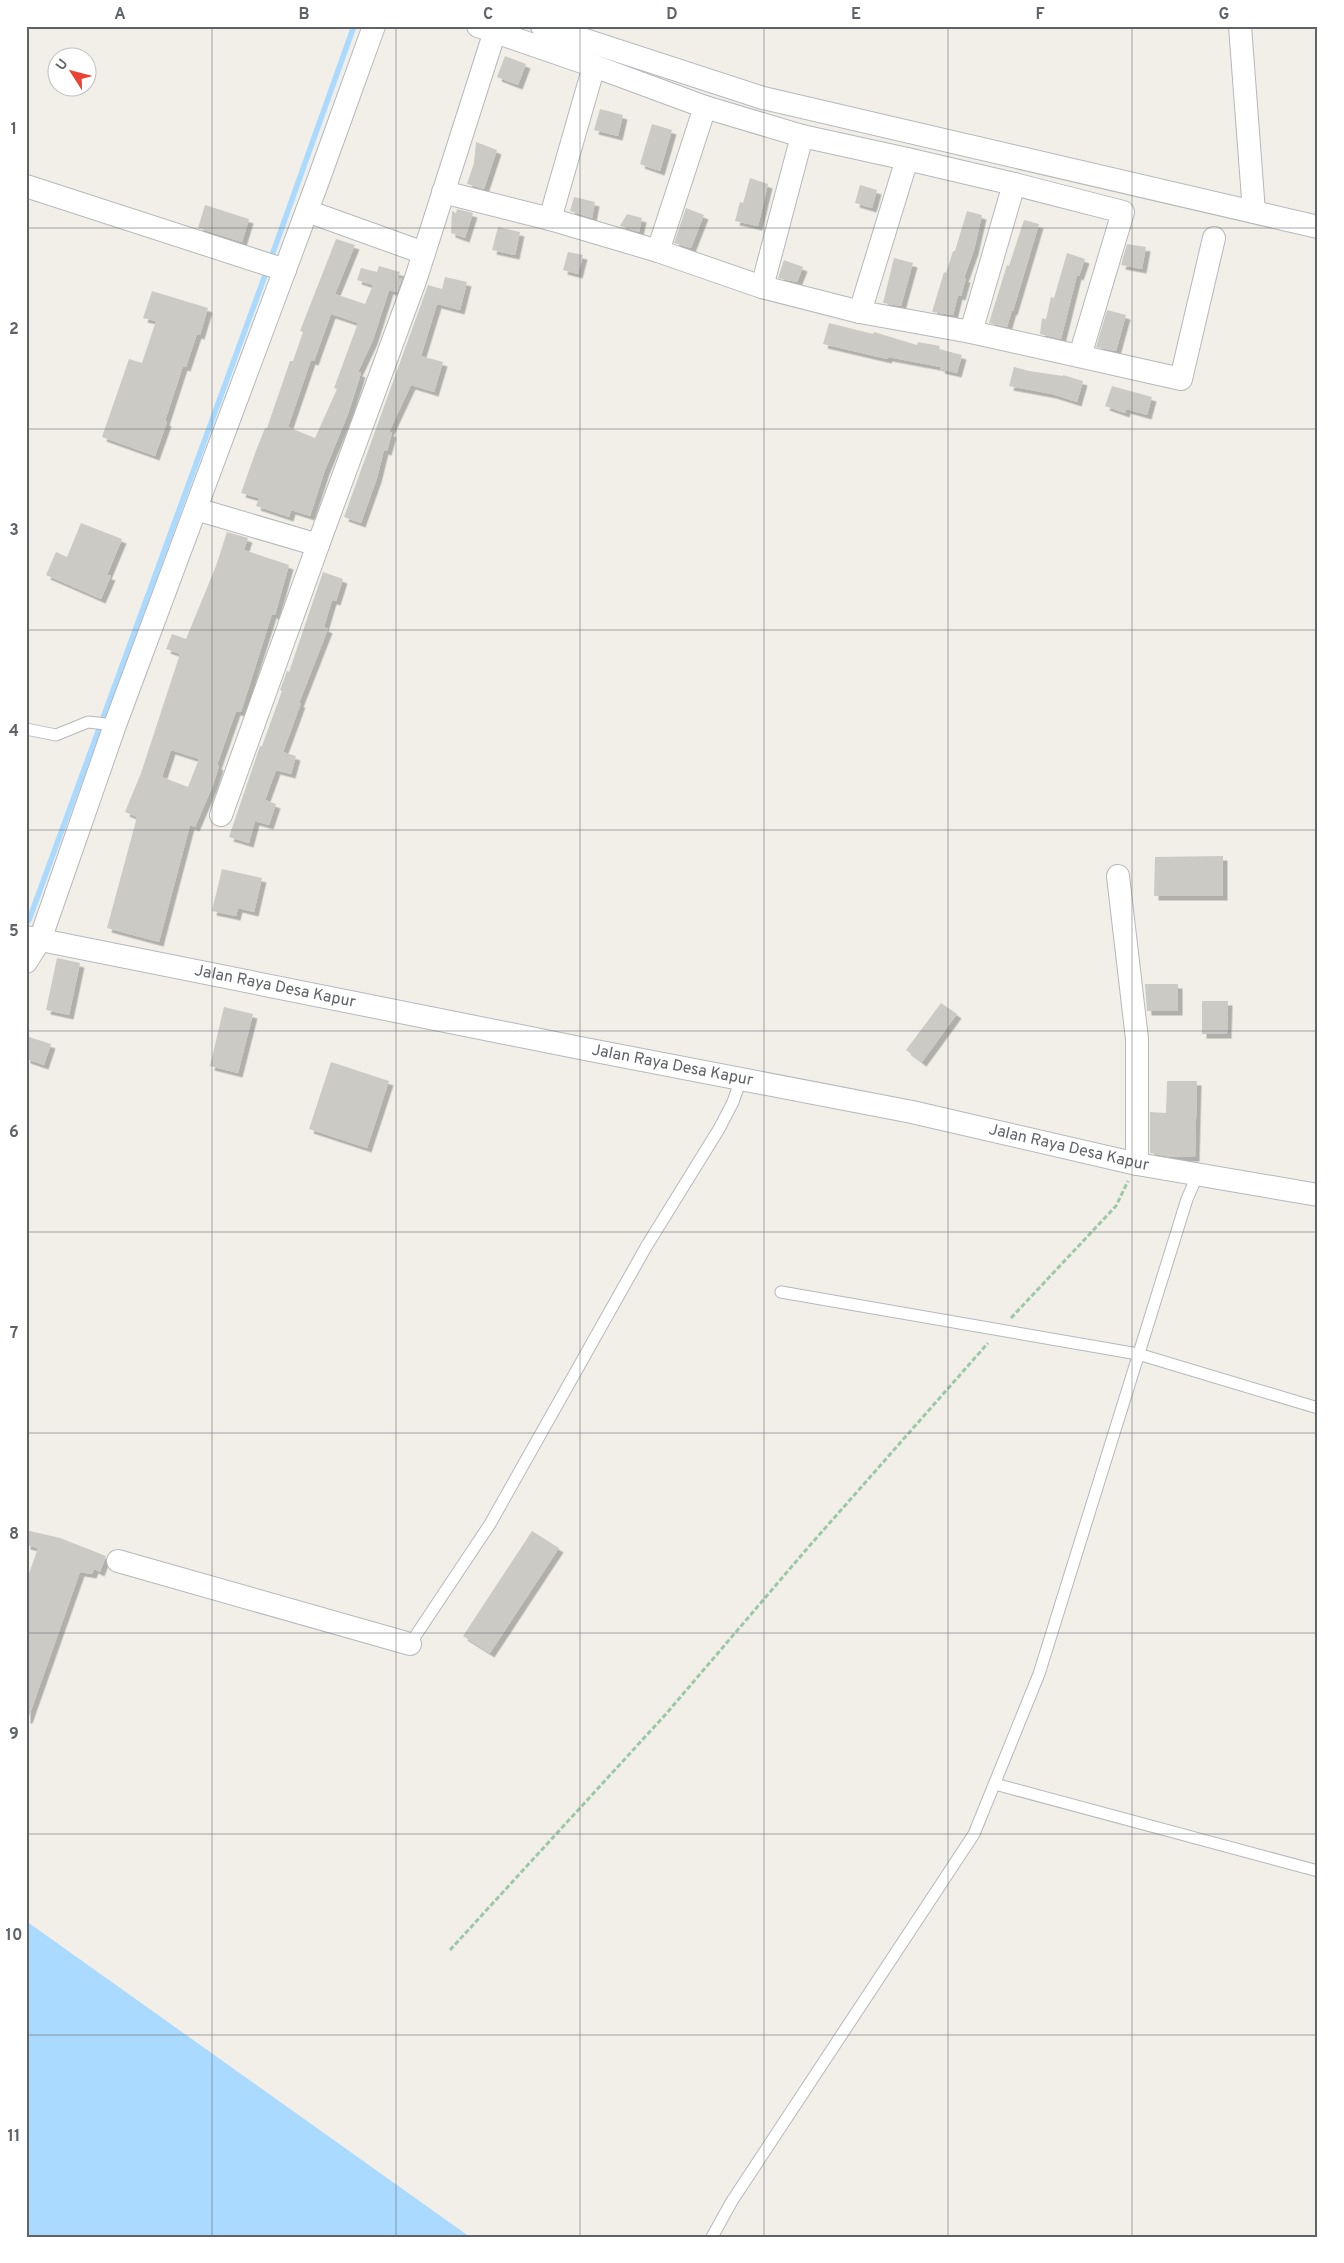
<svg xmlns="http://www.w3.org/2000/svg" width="1344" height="2263" font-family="Overpass,sans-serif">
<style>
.water{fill:#aadaff}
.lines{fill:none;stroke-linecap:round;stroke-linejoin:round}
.stream{stroke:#aadaff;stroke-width:5.5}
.building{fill:#cccac5;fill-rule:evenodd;filter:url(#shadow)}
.lane-casing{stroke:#b5b8bc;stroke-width:13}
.street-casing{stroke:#b5b8bc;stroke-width:24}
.path{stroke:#9cc7a9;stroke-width:3;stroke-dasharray:5 2.5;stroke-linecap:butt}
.lane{stroke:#fff;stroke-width:11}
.street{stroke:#fff;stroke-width:22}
.grid{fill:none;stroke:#5f6368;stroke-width:1;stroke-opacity:0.55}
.labels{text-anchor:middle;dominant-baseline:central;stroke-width:4;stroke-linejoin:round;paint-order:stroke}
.street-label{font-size:16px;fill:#5f6368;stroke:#fff}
.neatline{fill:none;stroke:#5f6368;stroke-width:2}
.grid-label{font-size:16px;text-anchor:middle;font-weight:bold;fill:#5f6368}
</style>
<defs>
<filter id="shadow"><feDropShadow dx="4.5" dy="4.5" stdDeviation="0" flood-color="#0004"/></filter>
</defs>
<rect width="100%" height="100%" fill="#f1efe8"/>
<!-- water -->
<path class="water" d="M26,1921L470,2237H26Z"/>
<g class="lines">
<!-- stream -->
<path class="stream" d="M270,261L354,26
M29,920L267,270"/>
</g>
<!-- building -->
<path class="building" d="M505,56L526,64L518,85L497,77Z
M600,109L623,115L618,136L594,130Z
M652,124L672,130L660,171L640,164Z
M476,142L497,150L484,189L467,184L474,163Z
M750,178L768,184L758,226L735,221L740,202L743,203Z
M860,185L877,190L872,208L855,203Z
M574,197L595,202L592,218L570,211Z
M205,205L249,219L242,242L198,228Z
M686,208L704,215L691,248L674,243Z
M457,209L473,213L465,238L451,233L452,211L456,213Z
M967,211L982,215L974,250L964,278H966L961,296L958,295L953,315L932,312L944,272L946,273L953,251H955Z
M627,214L642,218L639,232L620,226Z
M1024,220L1039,224L1013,311L1012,310L1007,327L989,323L1007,265L1009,266Z
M498,227L520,232L515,255L492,250Z
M336,239L355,245L335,294L365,304L373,285L357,280L361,268L377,272L379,266L400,272L398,278H402L397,292L389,290L373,340L358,372L361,373L348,414L325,470L310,516L291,510L289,517L256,506L259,498L241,493L257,448L265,428H267L290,361H293L303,332L300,331ZM331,314L358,323L334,388L337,389L315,438L288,427L311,360L314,361Z
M1127,244L1146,247L1142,269L1121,265Z
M568,252L583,255L578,274L563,270Z
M1067,253L1085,259L1079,276L1077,275L1061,339L1040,334L1042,318L1046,319L1051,297L1054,298Z
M894,258L913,263L901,306L883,303Z
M784,260L803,267L797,282L778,278Z
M445,277L467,282L460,310L437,304L421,356L443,362L434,392L411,385L389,432L392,433L387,451L384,450L377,478L361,523L344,517L428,285L442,289Z
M152,291L208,308L200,335L197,334L186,367L183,366L165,421L167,422L155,456L102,437L129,359L142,363L156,321L143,318Z
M1107,310L1126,315L1116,351L1096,347Z
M829,323L873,334L874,332L917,345L918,342L940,346L939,349L962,355L957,373L940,369L941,367L888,357L887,359L823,344Z
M1014,367L1029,371L1063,376V375L1083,381L1077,402L1052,394L1009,386Z
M1112,386L1152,397L1147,415L1126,409L1125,413L1105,406Z
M81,523L122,539L107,575L111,576L101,599L46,575L56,552L67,557Z
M227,532L248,538L244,550L289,565L275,615L272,614L241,712L236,711L217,765L219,766L213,785L195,827L190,825L159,942L107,928L137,817L125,812L141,773L180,654L166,649L172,634L186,639L216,566ZM171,750L199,759L188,787L162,777Z
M323,572L343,579L336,601L332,600L324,627L328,629L299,703H301L283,752L296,756L291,774L276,770L265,800L276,804L269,825L255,821L249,843L229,837L260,746H262L282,691L280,690L287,671L289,672Z
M1223,856V896H1154L1155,857Z
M222,869L262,878L254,912L238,908L236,916L212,911Z
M57,958L80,963L69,1015L46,1010Z
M1145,984H1178V1011H1147Z
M1202,1001H1228L1227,1034H1202Z
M941,1003L957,1014L922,1062L906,1050Z
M224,1007L253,1014L238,1073L210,1066Z
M26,1036L51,1044L44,1065L26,1059Z
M331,1062L389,1081L367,1148L309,1129Z
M1167,1081H1197L1195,1157H1171L1150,1153V1112L1166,1113Z
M26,1530L60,1538L106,1556L100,1572L94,1569L92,1574L80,1572L28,1719H26V1582L38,1548L26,1545Z
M532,1531L559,1548L490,1653L463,1636Z"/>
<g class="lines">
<defs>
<path id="lane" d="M26,729L56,735L88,722L115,725
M781,1292L1138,1354L1318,1408
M410,1644L490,1524L646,1247L719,1129L733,1102L741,1079
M995,1784L1318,1871
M712,2237L732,2201L974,1834L1039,1674L1187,1199L1198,1174"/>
<g id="street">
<path d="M478,26L594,66L550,219"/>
<path d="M542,26L763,98L1318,227"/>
<path d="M1240,26L1254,212"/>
<path d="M594,66L705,107L658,251"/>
<path d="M705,107L802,136L762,287"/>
<path d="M802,136L907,159"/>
<path d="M1014,184L1123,212L1080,356"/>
<path d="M26,186L285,270"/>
<path d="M443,192L550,219L658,251L762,287L860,312L971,332L1181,379L1214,238"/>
<path d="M307,211L424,253"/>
<path d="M860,312L907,159L1014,184L971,332"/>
<path d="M196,509L318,545L221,815"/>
<path d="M318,545L415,281L495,31"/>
<path d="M1118,876L1137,1039V1164"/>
<path id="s1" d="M26,937L580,1048L912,1112L1137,1164L1318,1195"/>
<path d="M26,962L40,940L115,725L318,181L374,26"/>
<path d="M118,1561L410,1644"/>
</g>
</defs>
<!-- lane casing -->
<use href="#lane" class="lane-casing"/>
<!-- street casing -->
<use href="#street" class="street-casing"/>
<!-- path -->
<path class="path" d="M1011,1318L1116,1206L1128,1181
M450,1950L666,1714L805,1551L988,1343"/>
<!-- lane -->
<use href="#lane" class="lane"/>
<!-- street -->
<use href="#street" class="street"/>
</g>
<!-- grid -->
<path class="grid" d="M212,26V2237M396,26V2237M580,26V2237M764,26V2237M948,26V2237M1132,26V2237M26,228H1318M26,429H1318M26,630H1318M26,830H1318M26,1031H1318M26,1232H1318M26,1433H1318M26,1633H1318M26,1834H1318M26,2035H1318"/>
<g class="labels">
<!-- street labels -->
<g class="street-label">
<text stroke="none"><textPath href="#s1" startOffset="254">Jalan Raya Desa Kapur</textPath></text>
<text stroke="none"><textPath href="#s1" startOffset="659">Jalan Raya Desa Kapur</textPath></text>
<text stroke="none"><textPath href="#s1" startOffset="1064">Jalan Raya Desa Kapur</textPath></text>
</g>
</g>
<!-- border -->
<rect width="1344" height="2263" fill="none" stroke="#ffffff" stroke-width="55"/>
<!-- north arrow -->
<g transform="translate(72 72) rotate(306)"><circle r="24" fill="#ffffff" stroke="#bfc1c3"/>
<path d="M0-4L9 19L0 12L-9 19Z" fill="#ea4335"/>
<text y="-8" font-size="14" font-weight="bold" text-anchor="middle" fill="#5f6368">U</text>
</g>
<rect x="28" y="28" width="1288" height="2208" class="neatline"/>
<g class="grid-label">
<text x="120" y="19">A</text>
<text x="304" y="19">B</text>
<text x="488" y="19">C</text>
<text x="672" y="19">D</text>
<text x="856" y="19">E</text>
<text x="1040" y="19">F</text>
<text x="1224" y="19">G</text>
<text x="14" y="134">1</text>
<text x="14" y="334">2</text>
<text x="14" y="535">3</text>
<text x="14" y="736">4</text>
<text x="14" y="936">5</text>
<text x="14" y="1137">6</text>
<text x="14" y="1338">7</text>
<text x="14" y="1539">8</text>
<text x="14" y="1739">9</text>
<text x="14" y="1940">10</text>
<text x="14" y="2141">11</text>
</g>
</svg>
